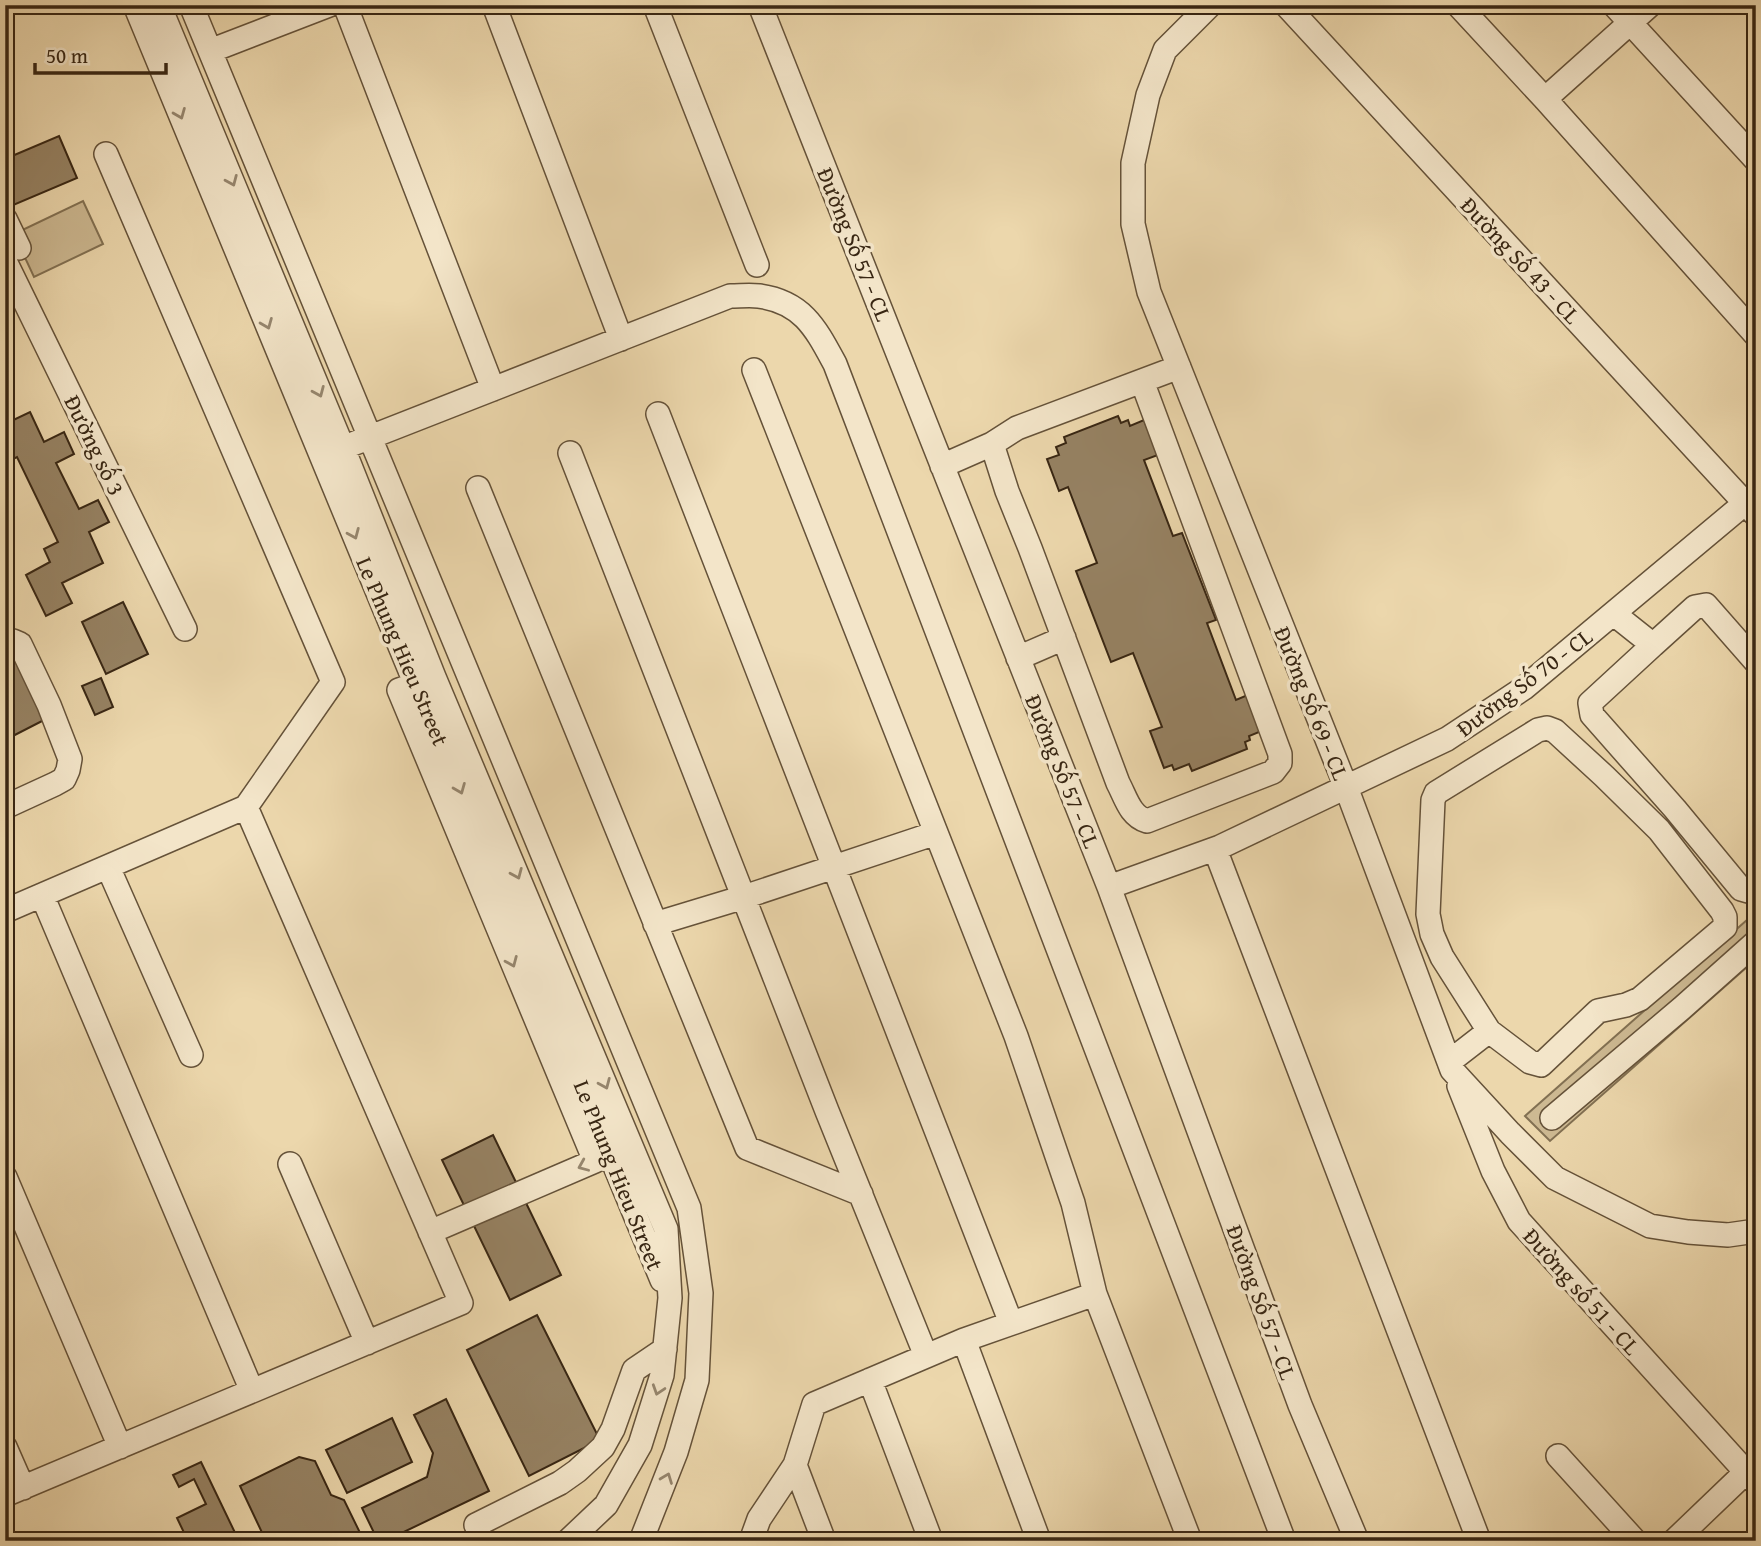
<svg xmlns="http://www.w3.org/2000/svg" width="1761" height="1546" font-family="'Gentium Book Plus',serif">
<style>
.green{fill:#cdb992;stroke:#827052;stroke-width:2}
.building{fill:#968263;stroke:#382613;stroke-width:2}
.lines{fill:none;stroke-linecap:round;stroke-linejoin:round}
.minor-casing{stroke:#655239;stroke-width:26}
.minor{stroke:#f3e5c9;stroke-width:23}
.oneway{stroke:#96866e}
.labels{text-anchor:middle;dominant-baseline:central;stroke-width:7;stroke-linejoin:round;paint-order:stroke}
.street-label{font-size:23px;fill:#382613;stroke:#f3e5c9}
</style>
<rect width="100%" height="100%" fill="#ecd7ac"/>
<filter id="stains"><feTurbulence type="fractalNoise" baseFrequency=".00286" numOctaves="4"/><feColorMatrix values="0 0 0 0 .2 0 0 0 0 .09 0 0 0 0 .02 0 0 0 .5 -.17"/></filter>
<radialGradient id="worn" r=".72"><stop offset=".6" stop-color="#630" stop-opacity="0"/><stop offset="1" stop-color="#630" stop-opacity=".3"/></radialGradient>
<!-- green -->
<path class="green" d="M83,201L103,244L34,277L14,234Z
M1756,912V959L1550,1141L1525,1116Z"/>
<!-- building -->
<path class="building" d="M59,136L77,178L11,206L5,191V159Z
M30,412L44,442L64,432L74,454L56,463L79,509L98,500L109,522L89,532L103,563L62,583L72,603L46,616L26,575L50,562L44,549L58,542L17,457L5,463V424Z
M1118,416L1121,423L1128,420L1130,426L1144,420L1158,455L1144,460L1173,536L1182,533L1216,620L1207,623L1236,700L1250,694L1264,730L1249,736L1250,740L1245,742L1247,749L1192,771L1189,764L1174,770L1172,765L1164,768L1150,731L1162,727L1133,653L1111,662L1076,571L1097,563L1068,487L1059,491L1047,459L1059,455L1056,447L1066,443L1064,437Z
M123,602L148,654L106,674L82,622Z
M17,662L46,719L5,740V668Z
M101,678L113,707L95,715L82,686Z
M493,1135L561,1275L510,1300L442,1160Z
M537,1315L600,1440L529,1476L467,1350Z
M446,1399L489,1491L385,1541H378L362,1508L427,1477L433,1453L414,1415Z
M392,1418L412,1462L347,1493L326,1450Z
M299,1457L315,1461L331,1495L344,1500L364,1541H266L240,1486Z
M201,1462L239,1541H188L177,1518L206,1504L194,1479L179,1487L173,1475Z"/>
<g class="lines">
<defs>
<path id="minor" d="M135,5L662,1280
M159,5L343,448L434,677L666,1229L670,1298L662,1375L640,1445L606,1505L568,1541
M191,5L689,1208L701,1293L697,1380L676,1452L641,1541
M345,5L493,389
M494,5L621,339
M655,5L757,265
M760,5L1109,887L1300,1405L1357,1541
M1210,5L1165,50L1148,95L1133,163V224L1149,292L1346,787L1452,1070L1510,1133L1555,1178L1650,1226L1688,1232L1728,1235L1756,1231
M1286,5L1756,515
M1458,5L1545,99L1756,335
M1614,5L1756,160
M210,51L329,5
M1545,99L1650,5
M106,154L333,682L246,807
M5,219L19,248
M5,261L185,629
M754,370L1016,1036L1073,1203L1095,1294L1190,1541
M1142,381L1280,754V763L1273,772L1147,821C1130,816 1126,798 1118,783L1030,548L1007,491L992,444L1017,428L1179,367
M658,414L1011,1323
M570,453L827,1111L926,1356
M322,456L730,296C740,296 750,295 759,296C803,302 816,329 835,364L1284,1541
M942,466L992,444
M478,488L747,1148L861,1194
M1614,614L1653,645L1695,607L1706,605L1756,662
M5,643L13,641L20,644L49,705L70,759L68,770L64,779L55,784L5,807
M1653,645L1590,703L1592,715L1675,809L1741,889L1748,891L1756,885
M1018,658L1064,638
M429,679L399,690L595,1161L430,1232
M1215,849L1479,1541
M108,867L191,1055
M1109,887L1220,847L1447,739L1524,688L1756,494
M42,895L252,1391
M5,911L246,807L461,1303L5,1495
M655,924L744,897L936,833
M1449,1062L1489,1031L1530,1062L1541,1065L1598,1011L1626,1005L1640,999L1725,927V917L1722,911L1659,830L1604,776L1555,731L1547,728L1538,730L1436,793L1433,800L1428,914L1432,934L1442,957L1489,1031
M1459,1086L1493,1171L1519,1221L1756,1483
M1552,1118L1682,1008L1756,942
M290,1164L367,1343
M5,1177L120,1447
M964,1340L1039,1541
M870,1380L931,1541
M5,1447L23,1488
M1558,1456L1635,1541
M795,1465L824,1541
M476,1525L560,1483L577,1471L603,1447L613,1429L634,1370L665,1349
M751,1541L759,1519L795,1465L814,1404L964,1340L1095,1294
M1674,1541L1746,1472"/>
</defs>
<!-- minor casing -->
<use href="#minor" class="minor-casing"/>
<!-- minor -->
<use href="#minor" class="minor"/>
</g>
<!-- one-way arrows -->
<defs><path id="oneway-chevron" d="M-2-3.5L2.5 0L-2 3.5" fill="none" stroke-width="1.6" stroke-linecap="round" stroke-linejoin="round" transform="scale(1.75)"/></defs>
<g class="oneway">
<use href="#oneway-chevron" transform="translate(180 114) rotate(68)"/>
<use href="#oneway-chevron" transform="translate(232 181) rotate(67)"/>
<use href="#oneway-chevron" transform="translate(267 324) rotate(68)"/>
<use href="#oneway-chevron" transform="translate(319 392) rotate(67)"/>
<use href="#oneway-chevron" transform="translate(354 534) rotate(67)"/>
<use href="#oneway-chevron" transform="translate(460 789) rotate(68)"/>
<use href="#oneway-chevron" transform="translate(517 874) rotate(67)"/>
<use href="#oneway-chevron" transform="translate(512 962) rotate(67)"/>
<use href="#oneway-chevron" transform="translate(605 1084) rotate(67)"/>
<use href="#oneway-chevron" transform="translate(583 1166) rotate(157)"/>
<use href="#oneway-chevron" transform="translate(658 1390) rotate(108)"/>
<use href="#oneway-chevron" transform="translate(667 1478) rotate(-69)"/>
</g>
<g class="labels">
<!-- street labels -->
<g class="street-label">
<text transform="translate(855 244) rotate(68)">Đường Số 57 - CL</text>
<text transform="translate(1521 260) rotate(47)">Đường Số 43 - CL</text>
<text transform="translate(95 445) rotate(64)">Đường số 3</text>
<text transform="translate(403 651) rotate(67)">Le Phung Hieu Street</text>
<text transform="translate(1524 682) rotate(-37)">Đường Số 70 - CL</text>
<text transform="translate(1312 703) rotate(68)">Đường Số 69 - CL</text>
<text transform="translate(1063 771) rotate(68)">Đường Số 57 - CL</text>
<text transform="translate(619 1175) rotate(68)">Le Phung Hieu Street</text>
<text transform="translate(1582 1291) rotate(48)">Đường số 51 - CL</text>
<text transform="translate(1262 1302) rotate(70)">Đường Số 57 - CL</text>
</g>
</g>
<!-- margin -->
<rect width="1761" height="1546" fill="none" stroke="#ecd7ac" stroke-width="28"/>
<rect x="7" y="7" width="1747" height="1532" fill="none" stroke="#382613" stroke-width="3.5"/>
<rect x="14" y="14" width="1733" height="1518" fill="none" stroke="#382613" stroke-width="2"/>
<!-- scale -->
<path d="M35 63v10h131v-10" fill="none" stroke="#382613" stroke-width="3.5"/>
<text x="46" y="63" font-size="21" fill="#382613" stroke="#f3e5c9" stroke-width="5" paint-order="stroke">50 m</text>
<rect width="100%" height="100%" filter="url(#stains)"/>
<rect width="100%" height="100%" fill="url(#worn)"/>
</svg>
